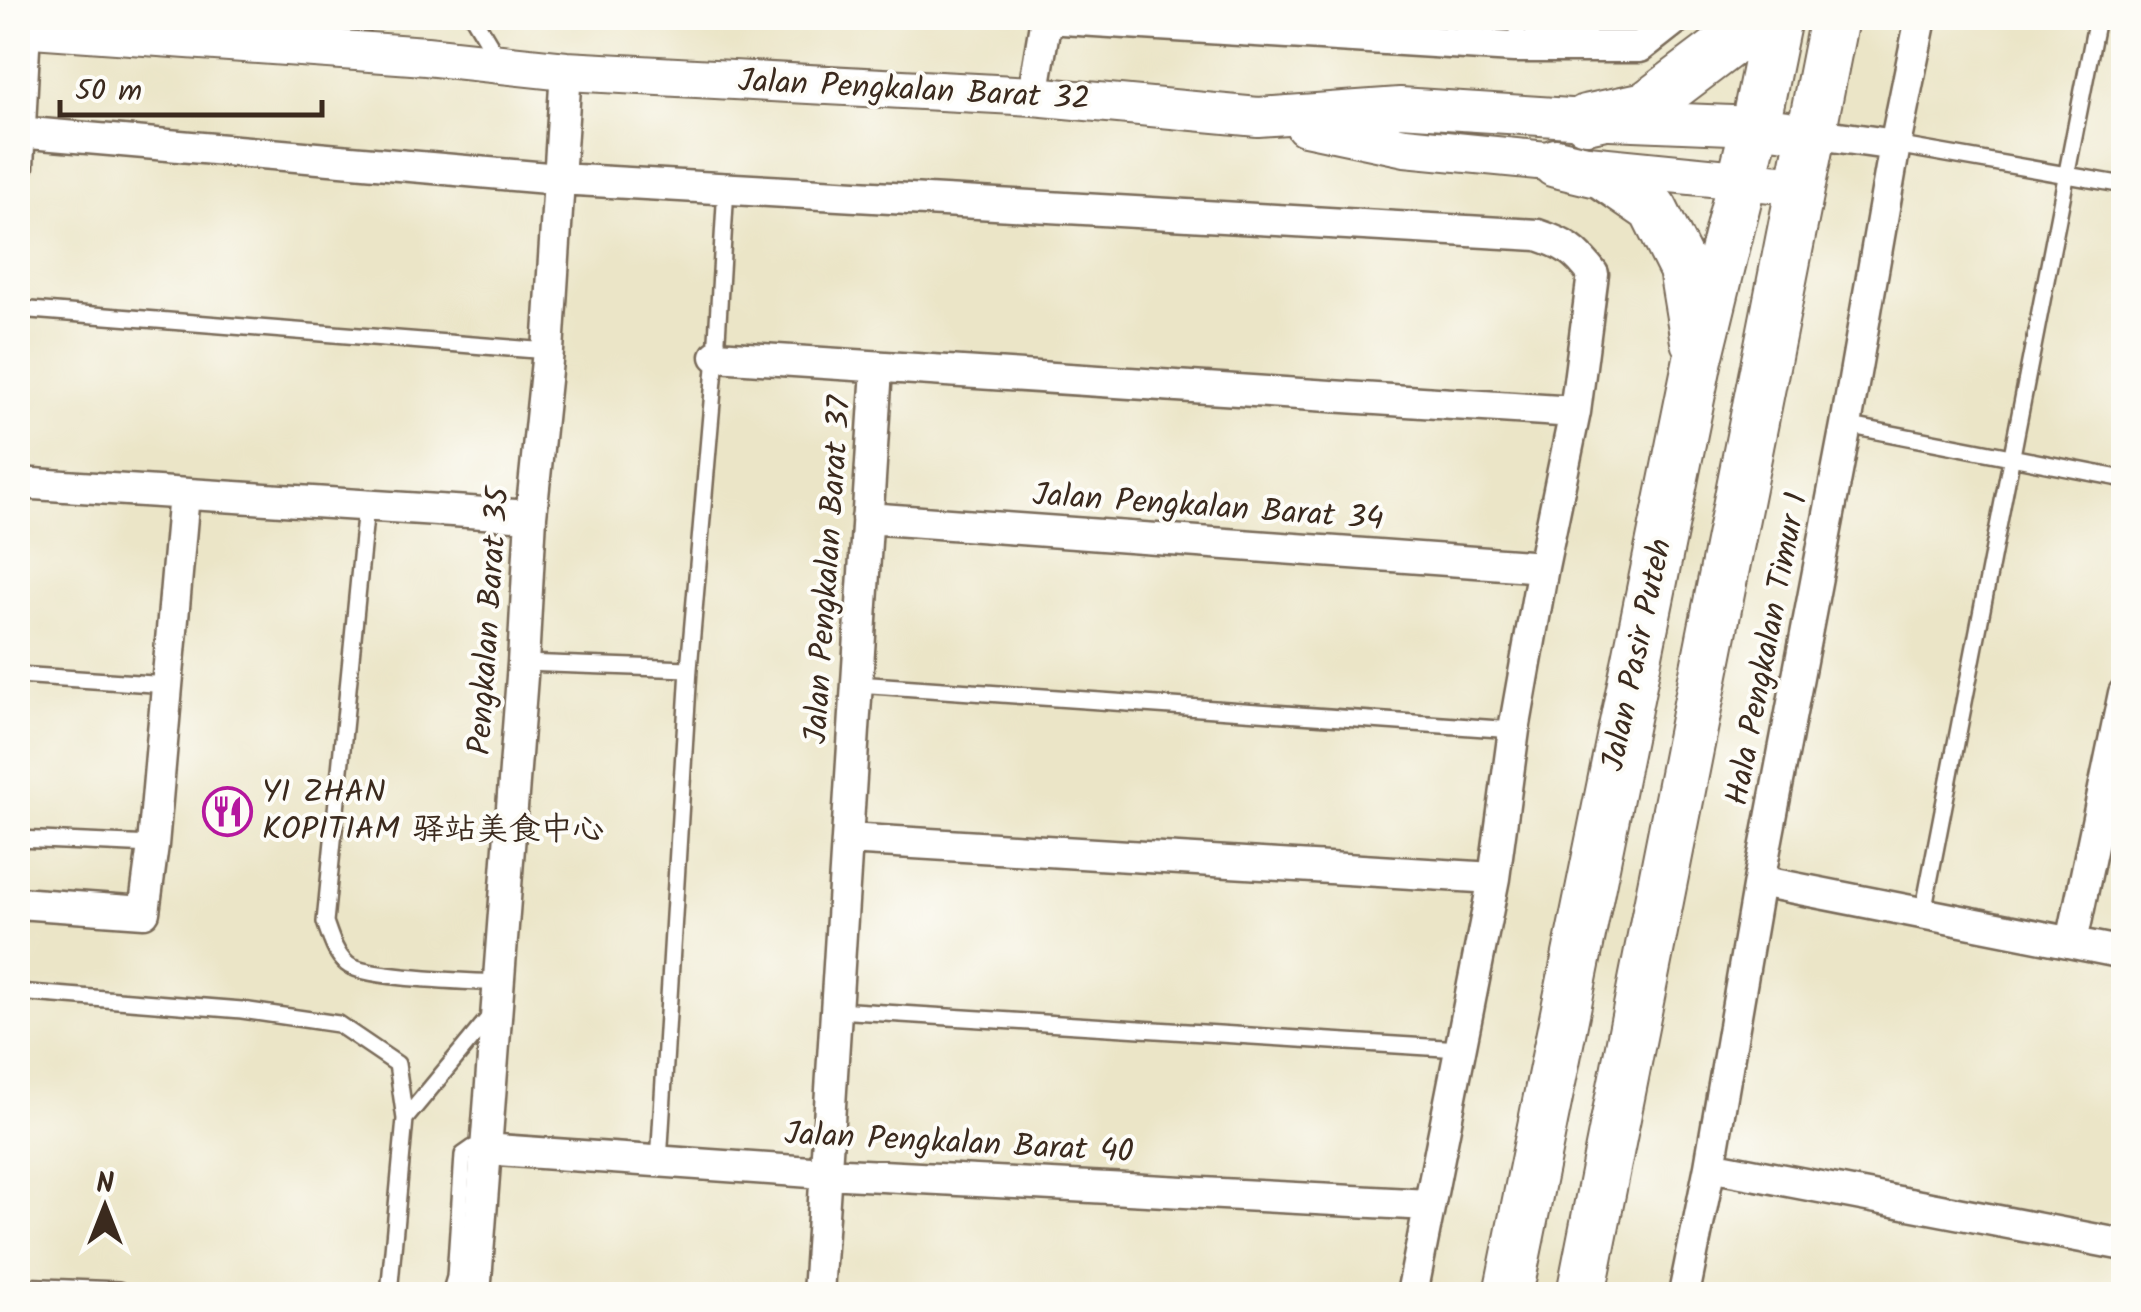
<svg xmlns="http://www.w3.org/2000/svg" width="2141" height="1312" viewBox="0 0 2141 1312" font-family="Kalam,'LXGW WenKai TC',sans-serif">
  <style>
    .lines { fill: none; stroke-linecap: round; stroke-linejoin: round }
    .service-casing { stroke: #796b59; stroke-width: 20 }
    .minor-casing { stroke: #796b59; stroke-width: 35 }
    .tertiary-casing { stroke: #796b59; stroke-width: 42 }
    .primary-casing { stroke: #796b59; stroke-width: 52 }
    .service { stroke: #fff; stroke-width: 15 }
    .minor { stroke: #fff; stroke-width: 30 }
    .tertiary { stroke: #fff; stroke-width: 38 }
    .primary { stroke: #fff; stroke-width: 48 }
    .labels { text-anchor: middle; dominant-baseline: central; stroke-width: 8; stroke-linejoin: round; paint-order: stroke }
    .street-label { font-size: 32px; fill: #3b2a1e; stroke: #fdfcf7 }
    .poi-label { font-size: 32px; fill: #3b2a1e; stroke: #fdfcf7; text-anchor: start }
  </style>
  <rect width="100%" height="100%" fill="#fdfcf7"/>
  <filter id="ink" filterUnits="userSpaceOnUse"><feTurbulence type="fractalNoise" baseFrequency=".01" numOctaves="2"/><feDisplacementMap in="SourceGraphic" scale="20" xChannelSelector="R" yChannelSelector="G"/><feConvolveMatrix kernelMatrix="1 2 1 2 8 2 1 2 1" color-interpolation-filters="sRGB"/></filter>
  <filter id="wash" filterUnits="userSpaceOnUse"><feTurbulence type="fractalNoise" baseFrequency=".0048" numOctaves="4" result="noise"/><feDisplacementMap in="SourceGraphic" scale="40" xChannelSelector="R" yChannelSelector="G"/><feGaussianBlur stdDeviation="2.25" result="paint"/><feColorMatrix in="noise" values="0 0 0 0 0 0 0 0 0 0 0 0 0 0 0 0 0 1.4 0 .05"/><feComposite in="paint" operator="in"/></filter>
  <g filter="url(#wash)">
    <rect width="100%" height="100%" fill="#ebe5c7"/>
  </g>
  <g filter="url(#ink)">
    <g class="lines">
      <defs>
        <path id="service" d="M474,18L499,60
          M1514,47L1520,18
          M1895,145L2124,185
          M18,309L548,351
          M1846,425L2124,479
          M366,506L325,922C330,936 335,954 347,964C364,979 469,981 497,983
          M523,663L689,669
          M18,675L168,685
          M857,684L1514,730
          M18,839L153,845
          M1923,913L2097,18
          M18,992L242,1010L338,1024L397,1064L405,1119L389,1294
          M836,1010L1460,1049
          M405,1119L492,1014
          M659,1162L689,669L716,356L726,187
          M18,1286L119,1290
          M450,1294L455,1277L463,1155L473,1148L484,1149"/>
        <path id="minor" d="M1046,18L1514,47H1640L1677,18
          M320,49L321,18
          M1033,96L1046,18
          M18,132L559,179L1538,235C1565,244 1575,250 1593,274L1575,412L1543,567L1514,730L1494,878L1412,1294
          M1811,133L1895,145
          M18,166L25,28
          M716,356L1575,412
          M18,483L531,516
          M867,518L1543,567
          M847,839L1494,878
          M1759,881L2124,953
          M18,903L144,912L153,845L184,494
          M2072,942L2124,693
          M484,1149L825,1173L1429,1205
          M1710,1166L2124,1245
          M475,1294L523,663L531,516L548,351L566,71
          M818,1294L877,369
          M1684,1294L1710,1166L1759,881L1846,425L1895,145L1921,18"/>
        <path id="tertiary" d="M18,27L426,56L566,71L1033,96L1258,117L1400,107L1586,119L1755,126L1811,133
          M1305,126L1405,147L1801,186"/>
        <path id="primary" d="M1586,119L1646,106L1736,38L1758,18
          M1556,163L1602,174L1653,209L1683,269L1695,341
          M1508,1294L1698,359L1755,126L1777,18
          M1581,1294L1834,18"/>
      </defs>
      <use href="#service" class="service-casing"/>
      <use href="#minor" class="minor-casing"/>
      <use href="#tertiary" class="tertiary-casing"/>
      <use href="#primary" class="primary-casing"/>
      <use href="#service" class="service"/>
      <use href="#minor" class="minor"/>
      <use href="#tertiary" class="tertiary"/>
      <use href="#primary" class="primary"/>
    </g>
  </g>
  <defs>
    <symbol id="restaurant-ring" viewBox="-11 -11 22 22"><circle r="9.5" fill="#fdfcf7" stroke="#b5179e" stroke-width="1.5"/><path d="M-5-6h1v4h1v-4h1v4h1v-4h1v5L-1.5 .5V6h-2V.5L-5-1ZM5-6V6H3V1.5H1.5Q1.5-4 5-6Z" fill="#b5179e"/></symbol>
  </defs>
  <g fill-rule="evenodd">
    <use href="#restaurant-ring" x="200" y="784" width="55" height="55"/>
  </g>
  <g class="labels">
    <g class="street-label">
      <text transform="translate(914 91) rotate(3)">Jalan Pengkalan Barat 32</text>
      <text transform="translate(1208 508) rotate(4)">Jalan Pengkalan Barat 34</text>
      <text transform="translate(829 570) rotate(-86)">Jalan Pengkalan Barat 37</text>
      <text transform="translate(490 621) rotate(-86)">Pengkalan Barat 35</text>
      <text transform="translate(1768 649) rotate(-79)">Hala Pengkalan Timur 1</text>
      <text transform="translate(1638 655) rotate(-78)">Jalan Pasir Puteh</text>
      <text transform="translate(959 1144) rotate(3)">Jalan Pengkalan Barat 40</text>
    </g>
    <g class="poi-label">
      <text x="262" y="793">YI ZHAN<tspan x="262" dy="37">KOPITIAM 驿站美食中心</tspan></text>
    </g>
  </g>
  <rect width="2141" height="1312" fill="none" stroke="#fdfcf7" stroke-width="60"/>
  <g transform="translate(105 1207)" stroke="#fdfcf7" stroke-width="8" paint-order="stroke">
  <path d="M0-8L18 38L0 25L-18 38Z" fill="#3b2a1e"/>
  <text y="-15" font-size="28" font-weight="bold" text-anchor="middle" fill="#3b2a1e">N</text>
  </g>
  <path d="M60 100v15h262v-15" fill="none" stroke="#3b2a1e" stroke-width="5"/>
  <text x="75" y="100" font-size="30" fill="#3b2a1e" stroke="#fdfcf7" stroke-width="8" paint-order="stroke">50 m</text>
</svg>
